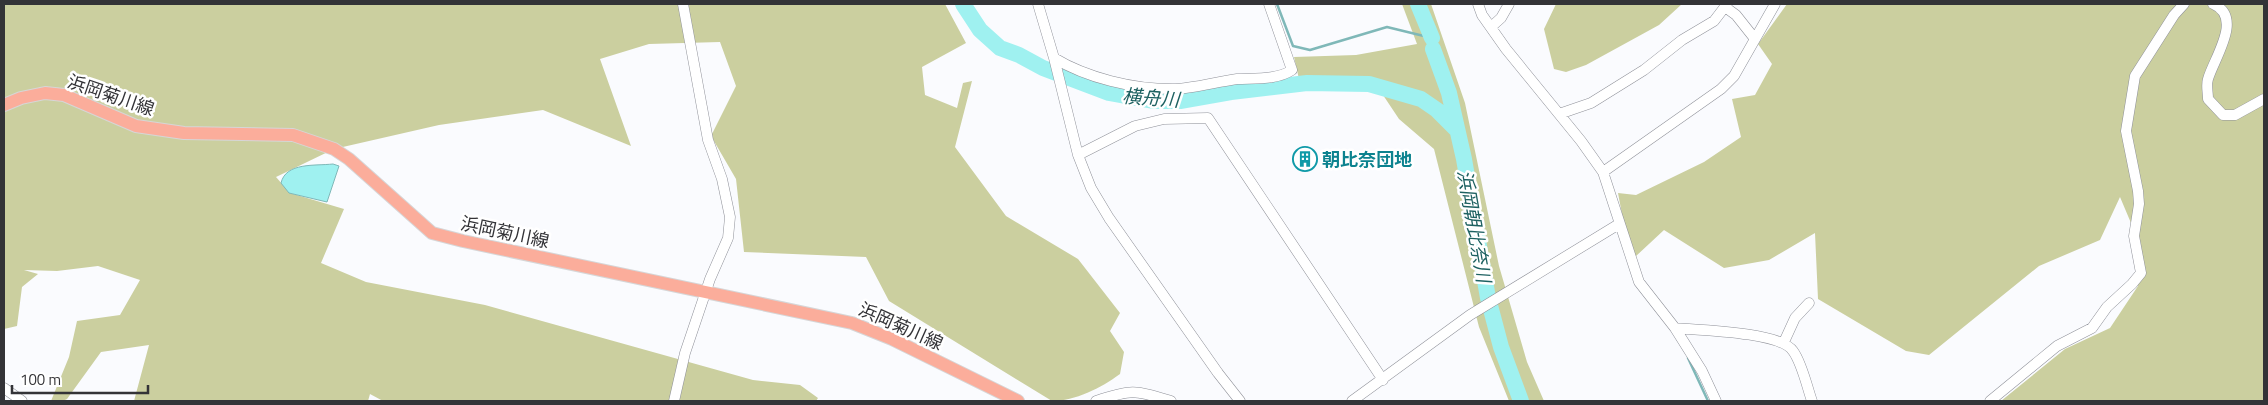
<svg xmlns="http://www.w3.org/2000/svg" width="2268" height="405" viewBox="0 0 2268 405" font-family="'Titillium Web','Noto Sans JP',sans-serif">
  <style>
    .green { fill: #cbcf9f }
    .water { fill: #9ff1f0; stroke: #7fb8b8 }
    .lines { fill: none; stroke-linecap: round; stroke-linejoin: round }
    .stream { stroke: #7fb8b8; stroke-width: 2.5 }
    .river { stroke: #9ff1f0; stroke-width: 16 }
    .minor-casing { stroke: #8f9199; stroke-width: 11 }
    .major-casing { stroke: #d6d6d7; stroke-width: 14 }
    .minor { stroke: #fff; stroke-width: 10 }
    .major { stroke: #fbad9b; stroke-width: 12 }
    .labels { text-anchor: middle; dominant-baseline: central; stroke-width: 5; stroke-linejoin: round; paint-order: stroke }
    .street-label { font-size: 18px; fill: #333337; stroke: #fff }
    .culture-label { font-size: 18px; font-weight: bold; fill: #0d838f; stroke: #fff; text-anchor: start }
    .water-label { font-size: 19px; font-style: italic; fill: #1d6161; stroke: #fff }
  </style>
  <rect width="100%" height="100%" fill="#fafbfe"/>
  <path class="green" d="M4,4H945L966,43L922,67L925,95L957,108L963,83L972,81L955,147L1006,216L1078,259L1120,313L1110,331L1124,352L1120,374C1101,388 1075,401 1052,401L889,301L866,257L744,252L736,179L711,136L736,86L720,42L649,44L600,59L631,146L543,110L439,125L334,149L276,177L290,193L344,209L321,263L366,282L485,305L753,380L800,385L818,398L816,401H383L370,394L368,401H134L149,345L101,352L67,399L63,401H51L69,357L77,321L120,315L140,280L98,266L57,271L24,270L38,274L22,287L17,326L4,329Z
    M1402,4H1431L1465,103L1499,266L1527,362L1544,401H1509L1479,327L1434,149L1399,119L1379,89L1299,79L1294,57L1356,55L1417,44Z
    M1556,4H1682L1659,25L1586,65L1566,72L1554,69L1544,29Z
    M1787,4H2264V401H2001L2065,349L2110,328L2138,286L2139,242L2120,197L2100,240L2039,266L1929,355L1906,351L1818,299L1815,233L1769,260L1724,268L1664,230L1635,257L1624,225L1618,193L1636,195L1704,162L1741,137L1732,99L1755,95L1772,64L1758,44Z"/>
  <path class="water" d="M333,164L339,166L327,202L289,193L281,183C286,162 315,166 333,164Z"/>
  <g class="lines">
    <path class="stream" d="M1277,4L1293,46L1310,50L1387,27L1432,38L1433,49
      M1688,358L1708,401"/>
    <path class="river" d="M963,4L980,30L1000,48L1019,55L1043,68L1109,93L1153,101H1180L1231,92L1307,83L1369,84L1421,99L1437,110L1456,129
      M1418,4L1432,38
      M1433,49L1449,93L1464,159L1488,298L1501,347L1521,401"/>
    <defs>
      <path id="minor" d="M1038,4L1054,58L1078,155L1091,188L1109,218L1218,373L1240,401
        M1478,4L1482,15L1506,49L1581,141L1603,172L1639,282L1675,328L1702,371L1716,401
        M2213,4C2244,17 2214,58 2208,79C2206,85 2208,92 2208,99L2223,115H2235L2264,99
        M1725,7L1736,15L1755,39
        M1491,27L1501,18L1509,4
        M1054,58C1087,78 1133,89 1172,89C1193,89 1215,82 1237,79C1255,78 1277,80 1292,70L1269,4
        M1559,114L1591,103L1644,70L1682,40L1714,21L1727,4
        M1078,155L1135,126L1164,119L1208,118L1383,380
        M1603,172L1721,89L1734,76L1775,4
        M1675,328C1698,330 1781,332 1793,351C1802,363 1807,387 1812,401
        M1784,342L1795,318L1809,303
        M4,388L22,401
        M674,401L685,353L710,279L728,238L730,217L722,179L708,140L683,4
        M1096,401C1133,389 1134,390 1171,401
        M1352,401L1470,315L1619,224
        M1990,401L2057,346L2092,328L2107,307L2132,284L2141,273L2134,236L2139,204L2138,191L2126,131L2135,76L2174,15L2184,4"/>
      <path id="major" d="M4,105L21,98L45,93L64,95L136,126L184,133L293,135L334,149L349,159L432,233L463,241L852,323L892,339L1018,401"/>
    </defs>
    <use href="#minor" class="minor-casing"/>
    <use href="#major" class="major-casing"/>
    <use href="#minor" class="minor"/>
    <use href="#major" class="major"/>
  </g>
  <defs>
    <symbol id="building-ring" viewBox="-11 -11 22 22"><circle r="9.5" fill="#fff" stroke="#0f9aa8" stroke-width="1.5"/><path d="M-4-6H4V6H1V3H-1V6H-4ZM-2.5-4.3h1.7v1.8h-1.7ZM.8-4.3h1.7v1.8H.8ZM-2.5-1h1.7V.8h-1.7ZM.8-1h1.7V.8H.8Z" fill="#0f9aa8"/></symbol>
  </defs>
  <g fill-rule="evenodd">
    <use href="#building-ring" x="1291" y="145" width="28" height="28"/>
  </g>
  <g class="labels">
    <g class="street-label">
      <text transform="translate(111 95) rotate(19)">浜岡菊川線</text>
      <text transform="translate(505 232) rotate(12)">浜岡菊川線</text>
      <text transform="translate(901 326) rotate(24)">浜岡菊川線</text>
    </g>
    <g class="culture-label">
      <text x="1322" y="159">朝比奈団地</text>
    </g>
    <g class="water-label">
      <text transform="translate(1151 97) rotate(4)">横舟川</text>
      <text transform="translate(1475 226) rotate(80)">浜岡朝比奈川</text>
    </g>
  </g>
  <rect width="2268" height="405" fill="none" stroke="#333337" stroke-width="10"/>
  <path d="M12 385v8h136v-8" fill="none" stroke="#333337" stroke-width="2.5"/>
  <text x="20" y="385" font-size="15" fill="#333337" stroke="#ffffff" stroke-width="4" paint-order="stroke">100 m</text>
</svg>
